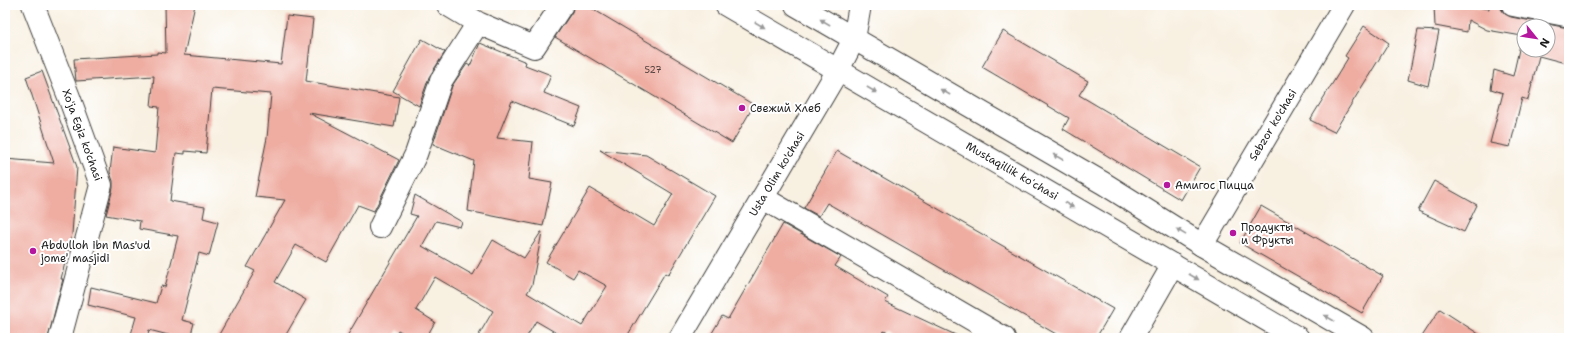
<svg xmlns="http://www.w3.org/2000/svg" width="1574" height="343" viewBox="0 0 1574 343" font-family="'Shantell Sans',sans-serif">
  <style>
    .building { fill: #efada2; fill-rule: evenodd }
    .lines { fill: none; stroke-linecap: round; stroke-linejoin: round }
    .street-casing { stroke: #3d3c3a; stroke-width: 24 }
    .secondary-casing { stroke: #3d3c3a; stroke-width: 24 }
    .primary-casing { stroke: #3d3c3a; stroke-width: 24 }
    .street { stroke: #fff; stroke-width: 22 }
    .secondary { stroke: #fff; stroke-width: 22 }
    .primary { stroke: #fff; stroke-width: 22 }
    .oneway { fill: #999 }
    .poi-dot { fill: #b5179e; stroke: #fff; stroke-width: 1.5 }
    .labels { text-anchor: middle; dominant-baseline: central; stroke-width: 4; stroke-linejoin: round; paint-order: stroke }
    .number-label { font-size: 9px; fill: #51403e }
    .poi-label { font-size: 11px; fill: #1c1c1c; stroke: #fff; text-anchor: start }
    .street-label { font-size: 11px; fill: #1c1c1c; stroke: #fff }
  </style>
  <rect width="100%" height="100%" fill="#fff"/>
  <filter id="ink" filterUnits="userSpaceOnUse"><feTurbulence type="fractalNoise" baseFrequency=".025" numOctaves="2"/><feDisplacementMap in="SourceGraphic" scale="8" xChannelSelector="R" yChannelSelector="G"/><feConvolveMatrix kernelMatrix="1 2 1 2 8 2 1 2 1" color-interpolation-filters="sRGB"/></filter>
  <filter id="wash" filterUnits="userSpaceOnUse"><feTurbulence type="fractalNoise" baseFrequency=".012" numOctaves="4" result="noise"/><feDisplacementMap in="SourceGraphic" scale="16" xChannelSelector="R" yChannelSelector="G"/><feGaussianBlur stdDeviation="0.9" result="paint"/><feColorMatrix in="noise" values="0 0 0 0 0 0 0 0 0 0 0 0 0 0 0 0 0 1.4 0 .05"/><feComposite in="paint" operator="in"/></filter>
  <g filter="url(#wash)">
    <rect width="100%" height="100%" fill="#f8f0e1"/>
    <g id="blocks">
      <path class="building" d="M165,5H195L184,55L281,64L287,16L313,19L306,81L399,97L394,127L309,113L399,160L374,211L358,205L326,262L296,245L275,282L306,300L284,338H217L255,271L247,267L285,200L255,197L267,138L271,94L212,89L206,153L185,151V154L176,153L170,201L205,207L203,218L218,222L209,256L199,253L182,320L194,323L190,338H180L149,330L147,338H130L136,317L88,305L91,287L156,303L161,286L165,287L178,236L139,229L140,221L106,215L113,188V181L110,172L113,147L155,153L159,107L151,106L154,76L76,81L74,59L157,54V52L166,53Z
        M574,5H586L754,105L732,143L555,37L572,12Z
        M1434,5H1470V6L1489,9V5H1501V9L1505,14L1511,17L1563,27H1569V64L1539,56L1528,100L1522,98L1510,147L1490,143L1503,93L1491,89L1494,70L1513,76L1522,36L1487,30L1468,20L1467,32L1435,26ZM1524,26H1548V50H1524Z
        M1364,26L1389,43L1334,132L1310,120L1348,58L1345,56Z
        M1418,30L1439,31L1428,86L1408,80Z
        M1003,31L1088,81L1079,95L1200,167L1181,200L1063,129L1069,118L982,67Z
        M422,39L445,52L429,77L419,106L393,91Z
        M480,43L526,62L525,65L551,75L544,93L581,108L574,126L512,101L497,138L533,142L529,179L552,183L543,226L468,211L474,161L433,144L452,86L467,64L470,66Z
        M42,71L77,167L72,234L61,279H63L48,338H5V159L54,163L26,77Z
        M600,150L646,155L715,196L668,275L665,273L626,338H565L536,321L526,338H477L493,311L435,277L416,310L435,322L426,338H412L398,330L393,338H346L417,216L410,214L415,195L462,222L460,227L436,221L422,246L473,275L493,240L524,258L541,232H542L532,285L527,293L582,326L607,286L578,270L573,278L546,262L590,188L654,226L673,194Z
        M837,151L1113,309L1096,338H1063L827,203L819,216L804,208Z
        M1434,181L1477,205L1464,232L1418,211Z
        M1261,206L1383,276L1362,313L1240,243Z
        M783,224L841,257L835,266L888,297L885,302L962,338H898L884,331L880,338H709L722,316L728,319Z
        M1440,309L1485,338H1421Z"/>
    </g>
  </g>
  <g filter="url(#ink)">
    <use href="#blocks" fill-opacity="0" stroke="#3d3c3a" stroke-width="1"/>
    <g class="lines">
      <defs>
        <path id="street" d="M33,5L69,97L101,185L60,338
          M448,5L478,23
          M1513,5L1565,15
          M763,198L1004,338
          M380,227L416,154L441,81L478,23L534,47L562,5
          M1202,245L1344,5
          M1131,338L1173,265"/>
        <path id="secondary" d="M680,338L838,70L854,39L860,5"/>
        <path id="primary" d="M726,5L1298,338
          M796,5L1103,183L1202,245L1363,338"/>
      </defs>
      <use href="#street" class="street-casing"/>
      <use href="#secondary" class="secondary-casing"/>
      <use href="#primary" class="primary-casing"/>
      <use href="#street" class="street"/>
      <use href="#secondary" class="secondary"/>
      <use href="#primary" class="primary"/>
    </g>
    <defs><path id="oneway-solid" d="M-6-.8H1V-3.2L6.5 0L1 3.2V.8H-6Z"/></defs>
    <g class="oneway">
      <use href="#oneway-solid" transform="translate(825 22) rotate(-150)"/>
      <use href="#oneway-solid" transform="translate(760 25) rotate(30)"/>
      <use href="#oneway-solid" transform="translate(872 90) rotate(30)"/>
      <use href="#oneway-solid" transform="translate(945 92) rotate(-150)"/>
      <use href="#oneway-solid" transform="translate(1058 157) rotate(-150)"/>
      <use href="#oneway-solid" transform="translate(1069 205) rotate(30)"/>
      <use href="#oneway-solid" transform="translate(1181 232) rotate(-148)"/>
      <use href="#oneway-solid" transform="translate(1194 277) rotate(30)"/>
      <use href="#oneway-solid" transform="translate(1329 318) rotate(-150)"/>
    </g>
  </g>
  <g class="poi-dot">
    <circle cx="742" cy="108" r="4"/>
    <circle cx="1167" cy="185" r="4"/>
    <circle cx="1233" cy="233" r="4"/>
    <circle cx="33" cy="251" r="4"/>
  </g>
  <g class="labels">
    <g class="number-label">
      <text x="653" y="70">527</text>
    </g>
    <g class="poi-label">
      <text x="750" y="108">Свежий Хлеб</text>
      <text x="1175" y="185">Амигос Пицца</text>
      <text x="1241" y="227">Продукты<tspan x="1241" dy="13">и Фрукты</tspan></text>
      <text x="41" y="245">Abdulloh ibn Mas'ud<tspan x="41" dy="13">jome' masjidi</tspan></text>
    </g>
    <g class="street-label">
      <text transform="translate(1273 125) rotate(-59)">Sebzor ko'chasi</text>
      <text transform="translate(82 135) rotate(70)">Xoʻja Egiz ko'chasi</text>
      <text transform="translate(1012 171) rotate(30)">Mustaqillik koʻchasi</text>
      <text transform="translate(777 174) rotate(-59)">Usta Olim ko'chasi</text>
    </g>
  </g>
  <rect width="1574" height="343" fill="none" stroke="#fff" stroke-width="20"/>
  <g transform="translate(1536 38) rotate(120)"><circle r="19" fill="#ffffff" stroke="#a4a4a4"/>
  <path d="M0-3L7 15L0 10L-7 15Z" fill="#b5179e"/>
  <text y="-6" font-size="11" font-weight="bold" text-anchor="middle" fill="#1c1c1c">N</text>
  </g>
</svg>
